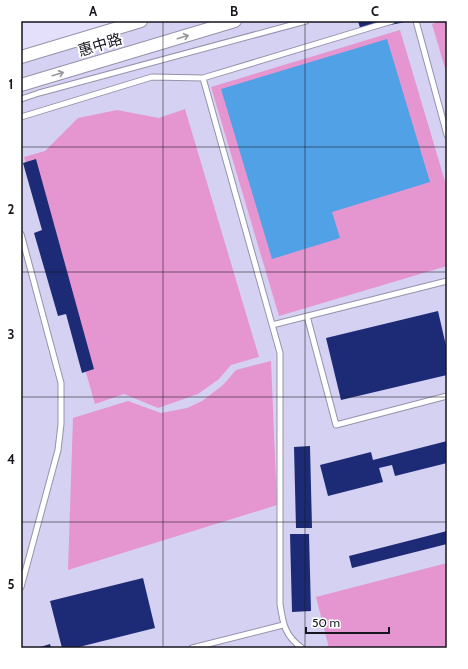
<svg xmlns="http://www.w3.org/2000/svg" width="468" height="669" viewBox="0 0 468 669" font-family="Cabin,'Noto Sans SC',sans-serif">
  <style>
    .built { fill: #d5d1f2 }
    .green { fill: #e596d0 }
    .water { fill: #50a1e6 }
    .building { fill: #1d2b76 }
    .lines { fill: none; stroke-linecap: round; stroke-linejoin: round }
    .service-casing { stroke: #9692ab; stroke-width: 7 }
    .tertiary-casing { stroke: #9692ab; stroke-width: 14 }
    .service { stroke: #fff; stroke-width: 5 }
    .tertiary { stroke: #fff; stroke-width: 12 }
    .oneway { stroke: #97969a }
    .grid { fill: none; stroke: #17151e; stroke-width: 1; stroke-opacity: 0.55 }
    .labels { text-anchor: middle; dominant-baseline: central; stroke-width: 4; stroke-linejoin: round; paint-order: stroke }
    .street-label { font-size: 15px; fill: #17151e; stroke: #fff }
    .neatline { fill: none; stroke: #17151e; stroke-width: 1.5 }
    .grid-label { font-size: 13px; text-anchor: middle; font-weight: bold; fill: #17151e }
  </style>
  <rect width="100%" height="100%" fill="#e4e0fc"/>
  <path class="built" d="M141,21H447V648H21V57Z"/>
  <path class="green" d="M441,21H447V75L432,24Z
    M400,30L447,188V266L279,316L211,87Z
    M185,109L259,357L231,365L219,379L198,394L158,408L124,394L95,404L24,157L45,151L78,118L117,110L159,118Z
    M271,361L277,505L68,570L73,418L128,401L161,413L187,408L202,401L223,385L236,370Z
    M447,563V648H329L316,597Z"/>
  <path class="water" d="M387,39L430,182L332,212L340,238L272,259L221,89Z"/>
  <path class="building" d="M358,21H405V22L361,31Z
    M36,159L94,369L82,373L66,314L58,316L34,233L42,230L23,163Z
    M438,311L447,350V375L341,400L326,338Z
    M447,441V463L395,476L392,465L379,468L383,482L328,496L320,465L371,452L373,460Z
    M310,446L312,528H296L294,447Z
    M447,531V544L352,568L349,556Z
    M290,534H309L311,611L292,612Z
    M143,578L155,628L75,648H62L50,601Z
    M50,644L51,648H37Z"/>
  <g class="lines">
    <defs>
      <path id="service" d="M416,21L447,135
        M203,78L280,353V604C283,624 285,636 302,648
        M21,99L39,93L306,21
        M21,117L152,77L203,78L392,21
        M21,234L61,383V424L58,450L21,587
        M307,316L336,425L447,396
        M272,325L447,281
        M192,648L283,625"/>
      <path id="tertiary" d="M21,57L141,21
        M21,85L235,21"/>
    </defs>
    <use href="#service" class="service-casing"/>
    <use href="#tertiary" class="tertiary-casing"/>
    <use href="#service" class="service"/>
    <use href="#tertiary" class="tertiary"/>
  </g>
  <defs><path id="oneway-shaft" d="M-6 0H5M1.5-3L5.5 0L1.5 3" fill="none" stroke-width="1.6" stroke-linecap="round" stroke-linejoin="round"/></defs>
  <g class="oneway">
    <use href="#oneway-shaft" transform="translate(183 37) rotate(-17)"/>
    <use href="#oneway-shaft" transform="translate(58 74) rotate(-17)"/>
  </g>
  <path class="grid" d="M163,21V648M305,21V648M21,147H447M21,272H447M21,397H447M21,522H447"/>
  <g class="labels">
    <g class="street-label">
      <text transform="translate(100 45) rotate(-17)">惠中路</text>
    </g>
  </g>
  <rect width="468" height="669" fill="none" stroke="#ffffff" stroke-width="44"/>
  <path d="M306 627v6h83v-6" fill="none" stroke="#17151e" stroke-width="2"/>
  <text x="312" y="627" font-size="12" fill="#17151e" stroke="#ffffff" stroke-width="3" paint-order="stroke">50 m</text>
  <rect x="22" y="22" width="424" height="625" class="neatline"/>
  <g class="grid-label">
    <text x="93" y="16">A</text>
    <text x="234" y="16">B</text>
    <text x="375" y="16">C</text>
    <text x="11" y="89">1</text>
    <text x="11" y="214">2</text>
    <text x="11" y="339">3</text>
    <text x="11" y="464">4</text>
    <text x="11" y="589">5</text>
  </g>
</svg>
